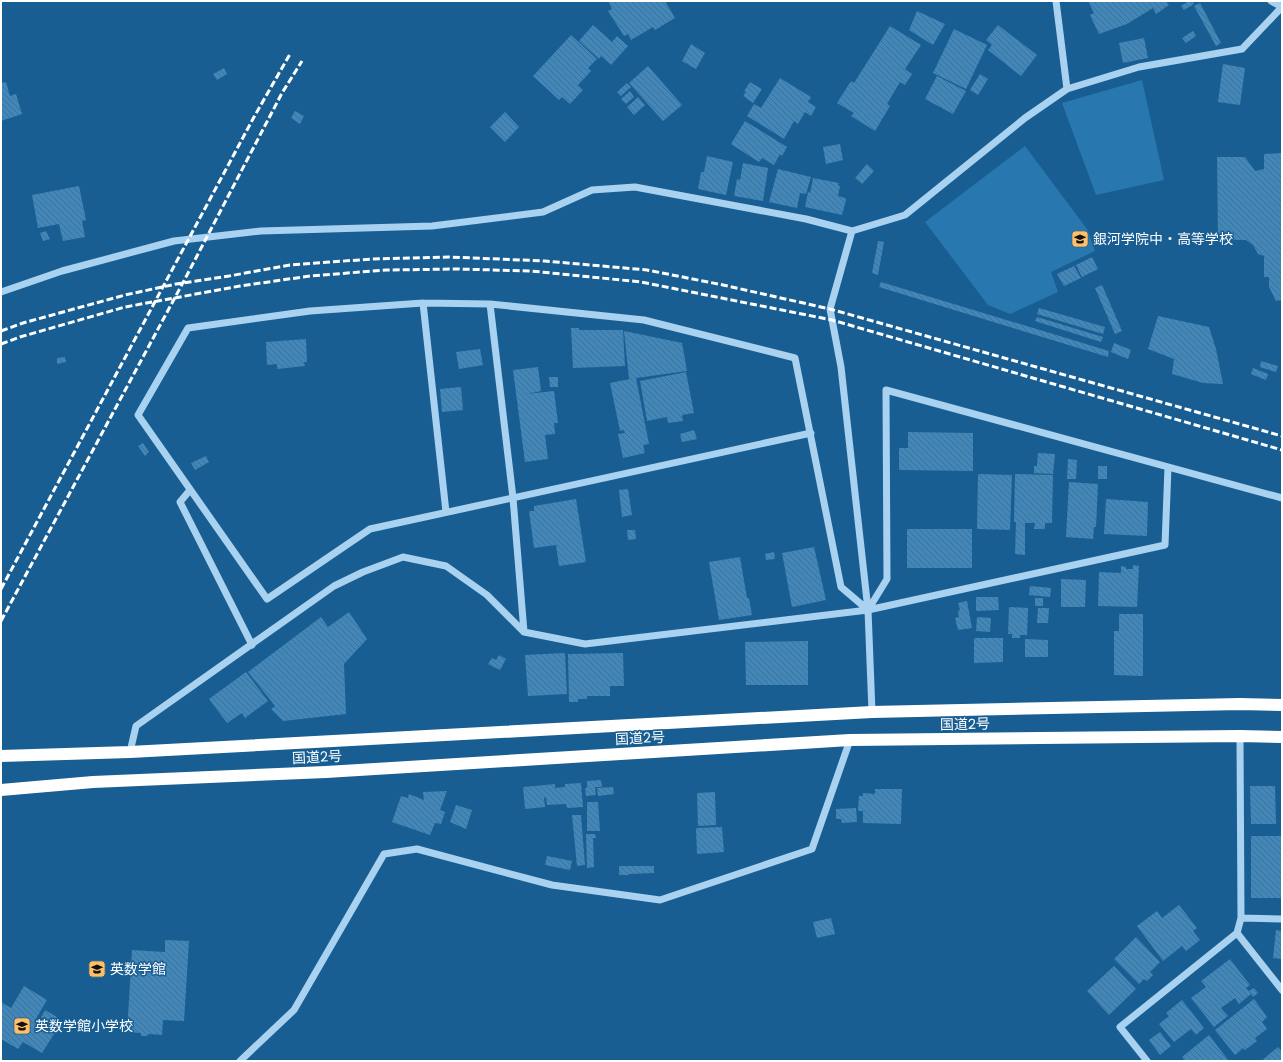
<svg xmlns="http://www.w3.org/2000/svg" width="1283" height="1062" viewBox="0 0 1283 1062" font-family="Poppins,'Noto Sans JP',sans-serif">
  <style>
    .pitch { fill: #2877af }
    .building { fill: url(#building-back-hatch) }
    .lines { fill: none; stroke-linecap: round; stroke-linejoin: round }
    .minor { stroke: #a8d2f0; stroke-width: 7 }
    .highway { stroke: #fff; stroke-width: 12 }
    .rail { stroke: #fff; stroke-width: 3; stroke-dasharray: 7 3; stroke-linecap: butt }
    .labels { text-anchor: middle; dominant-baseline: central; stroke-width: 3; stroke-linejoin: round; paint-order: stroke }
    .poi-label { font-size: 14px; fill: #fff; stroke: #185e92; text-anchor: start }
    .street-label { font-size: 14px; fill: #fff; stroke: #185e92 }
  </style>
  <defs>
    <pattern id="building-back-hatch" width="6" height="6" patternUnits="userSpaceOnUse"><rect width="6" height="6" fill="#4187ba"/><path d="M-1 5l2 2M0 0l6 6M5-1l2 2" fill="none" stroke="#456f8e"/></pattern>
  </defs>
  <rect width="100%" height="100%" fill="#185e92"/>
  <path class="pitch" d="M1142,80L1164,180L1096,195L1062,103Z
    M1025,146L1087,229L1095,251L1051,272L1058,292L1010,314L988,305L925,222Z"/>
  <path class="building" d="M608,1H665L675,18L655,30L653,27L631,40L628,34L624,36L608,11L612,9Z
    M1088,1H1166L1169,5L1156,14L1153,8L1127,24L1099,34L1090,15L1094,13Z
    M1189,1H1192L1194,4L1184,10L1181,6Z
    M1200,3L1221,43L1216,46L1194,6Z
    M917,11L945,24L933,45L909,30Z
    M593,25L612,42L617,36L628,46L611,65L601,56L599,59L579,41Z
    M998,25L1037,55L1021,76L988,50L992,45L986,40Z
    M890,26L921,45L905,69L912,74L905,85L900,82L887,104L890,106L875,131L851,116L854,113L837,103L851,81L854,83Z
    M954,29L987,45L966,89L933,73Z
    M1193,31L1196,36L1186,43L1182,38Z
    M571,35L597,59L588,68L591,71L578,85L583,90L570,104L562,97L559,100L533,76Z
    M1144,38L1148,58L1123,63L1119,43Z
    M691,44L705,53L696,69L682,61Z
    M1223,64L1245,68L1240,105L1218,102Z
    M648,66L682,105L663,121L629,83Z
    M224,68L227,74L217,80L213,74Z
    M980,74L988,79L978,95L970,90Z
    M937,76L966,91L953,114L925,99Z
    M780,78L811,97L808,102L816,107L811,116L805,112L798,124L794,121L784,139L747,116L754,104L761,108Z
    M6,82L10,96L16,94L22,114L1,121V83Z
    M750,82L762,89L753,103L743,96L746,92L744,91Z
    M627,83L631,87L621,96L617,92Z
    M630,91L634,97L626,104L621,99Z
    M638,97L645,105L634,115L627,107Z
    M295,111L304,116L300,124L291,118Z
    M505,112L519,127L505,142L490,127Z
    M745,121L787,147L782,156L780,154L774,165L762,158L759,162L731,144Z
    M840,144L843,160L826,164L823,147Z
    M1282,153V300L1276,301L1269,287V277H1264V256L1258,254L1253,245L1246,240H1218L1217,157H1245L1255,171L1264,169V154Z
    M707,156L733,162L726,195L698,189L701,172H704Z
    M743,163L768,168L763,201L734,196L737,179L740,180Z
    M867,164L874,171L862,184L855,178Z
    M778,169L811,177L806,194L800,193L797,208L769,202Z
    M813,178L839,183L838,186H840L838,196L845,198L846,200L842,215L805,207L808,192L810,193Z
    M79,186L86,220L82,221L85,237L63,241L59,224L38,228L32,195Z
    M46,231L50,239L43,241L40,233Z
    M878,241L884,242L878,275L872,273Z
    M1092,257L1098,269L1082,277L1076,265Z
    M1074,266L1081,278L1064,286L1057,274Z
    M881,282L1109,351L1108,357L879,287Z
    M1102,285L1122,331L1115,334L1095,288Z
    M1039,308L1105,327L1103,334L1037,314Z
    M1158,316L1209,327L1216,349L1223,384L1203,383L1172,374L1174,359L1148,349Z
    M1037,317L1103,337L1101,342L1035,321Z
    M571,328H579V330H623L625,366L573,368Z
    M624,331L682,343L687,371L629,379Z
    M306,339L307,362H304L305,366L277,369V364L267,365L266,342Z
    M1114,343L1131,350L1128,359L1111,352Z
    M480,349L483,365L459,369L456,352Z
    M65,357L66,362L57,364V358Z
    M1261,361L1278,366L1276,372L1260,367Z
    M538,367L541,391L526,394L554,391L558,423H554L555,434L545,435L548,459L525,462L513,370Z
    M1253,368L1268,374L1266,380L1251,374Z
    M686,372L694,413L682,415L683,421L668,423L667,417L647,421L640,381Z
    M549,377H558V387H550Z
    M636,378L649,444L643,445L645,453L623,458L618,434L625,433L624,430L620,431L610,383Z
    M461,387L463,410L442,412L440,389Z
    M694,430L697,439L682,442L680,434Z
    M908,432L973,433V471L899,470V448H908Z
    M143,443L149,452L145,456L138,446Z
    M1038,453L1055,454L1053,474L1034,473V466H1037Z
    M206,456L209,462L195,470L191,463Z
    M1068,459L1077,460L1076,479H1067Z
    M1098,466H1107V479H1098Z
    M978,474L1012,475L1010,530L977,529Z
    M1015,474L1053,475L1052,523H1045V529H1034L1035,523H1025V555L1015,554L1016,522H1014Z
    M1069,482L1098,484L1096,527H1094L1093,539L1066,537Z
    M628,489L632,515L622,517L619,490Z
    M576,499L586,562L559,566L556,545L534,548L529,511H534V506Z
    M1106,499L1148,502L1147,536L1104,534Z
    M907,529H972V568H907Z
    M627,530H635L636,539L628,540Z
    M814,547L826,600L792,607L782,553Z
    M774,552L775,559L766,560L765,554Z
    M740,557L747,598H749L752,615L719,620L709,562Z
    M1133,565L1139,566L1137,607L1098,606L1099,572L1121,573V566L1126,567V569H1133Z
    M1061,579L1086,580L1085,607H1061Z
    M1030,586L1051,588L1050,597L1029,595Z
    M976,597H998L999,610L976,611Z
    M1035,598H1043V606H1035Z
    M967,601L972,628L958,630L955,618L959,617L958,611L960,610L958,603Z
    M1009,607L1028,608L1027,635H1020V638H1012V634H1008Z
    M1038,608H1049L1048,623H1037Z
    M349,612L367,639L344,664L346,714L283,721L271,709L275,706L248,672L321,617L328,627Z
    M1119,614H1143V676L1114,675V631H1119Z
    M977,617L991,618L990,632L976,631Z
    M974,638H1003V662L974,663Z
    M1025,639L1048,640V657H1025Z
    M808,641V685H746L745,642Z
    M565,653L567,694L528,696L525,655Z
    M623,653L624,686H610V696H587V699H578V702H569L568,654Z
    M499,655L506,659L500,670L488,664L492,658L496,660Z
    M246,672L268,701L245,718L242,713L227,723L209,699Z
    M601,780L602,787H595L596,795L586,796L585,788H587V781Z
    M581,783L583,807L567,808L566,804L547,805L546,797L544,798L545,807L525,809L523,787L555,784V788L565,787V784Z
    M1250,786H1275L1276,824H1251Z
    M613,787L614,794L598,796L597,788Z
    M875,789H902L901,824L863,823V811H858L859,796H863V793L875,794Z
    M447,791L440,810L445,812L441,824L435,823L430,835L392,822L401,796L408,798L409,794L424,800L423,792Z
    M715,792L716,825L698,826L697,793Z
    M587,802H598L600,831H587Z
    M456,805L472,810L466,829L450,822Z
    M856,808L857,822L842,823L841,819H836V809Z
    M572,815H581L585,865L577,866Z
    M722,827L724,852L697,854L696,828Z
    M586,834H595L596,838H593L594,867L587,868Z
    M1251,836H1282V898H1251Z
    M547,856L572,861L570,870L545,865Z
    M619,866H654V873L629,874V875H619Z
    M1179,905L1197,928L1193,931L1200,940L1186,951L1182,946L1163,961L1137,926L1157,911L1162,918Z
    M831,918L835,934L817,938L813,922Z
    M1276,930L1282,931V959L1273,958Z
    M1136,937L1160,962L1150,972L1153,975L1147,981L1144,979L1139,984L1114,959Z
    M165,940L189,941L184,1021L163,1020L162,1035L148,1034L147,1036H141V1033L127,1032L132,950L165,952Z
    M1230,959L1250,985L1246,988L1249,991L1254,988L1258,993L1253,997L1251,994L1239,1004L1235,998L1221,1008L1228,1016L1214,1027L1191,998L1206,987L1201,981Z
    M1114,966L1136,989L1109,1015L1087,991Z
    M24,986L47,1000L34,1022L54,1034L42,1053L23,1042L18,1049L1,1039V1002L11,1008Z
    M1254,999L1267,1017L1262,1022L1267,1029L1255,1038L1257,1041L1245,1050L1243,1048L1235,1055L1215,1030Z
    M1182,1000L1204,1028L1196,1035L1191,1029L1174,1042L1159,1024L1169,1016L1166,1013Z
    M45,1010L57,1017L53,1024L41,1017Z
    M1160,1032L1171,1046L1160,1055L1149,1040Z
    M1209,1035L1229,1061H1185L1182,1057Z
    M1278,1047L1282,1052V1061H1261Z"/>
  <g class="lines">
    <path class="minor" d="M1056,1L1067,89
      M1271,1L1282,7
      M852,231L830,309L841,367L868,610L872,712
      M1,292L62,271L174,241L261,231L432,226L543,212L592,190L635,187L806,219L852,231L905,215L1025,118L1067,89L1139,67L1242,49L1282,7
      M423,303L446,512
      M490,304L513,498L524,632
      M811,433L370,529L267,599L138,415L188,328L310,311L423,303L490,304L644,320L795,358L841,587L868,610L887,579L886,390L1282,498
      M190,490L180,502L252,645
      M130,752L136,726L334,586L363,572L403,557L446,566L487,595L524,632L585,644L868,610L1165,545L1168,467
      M1241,918L1282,919
      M1237,933L1282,990
      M240,1061L294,1010L384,854L417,849L552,885L660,900L812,849L850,740
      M1147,1061L1120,1027L1237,933L1241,918L1240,736"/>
    <path class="highway" d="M1,756L130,752L872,712L1240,704L1282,705
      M1,790L93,782L326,772L850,740L1240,736L1282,737"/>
    <path class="rail" d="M1,331L23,323L125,295L176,284L229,276L290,265L372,259L449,257L545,261L647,270L723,285L830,309L1282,436
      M1,344L20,337L125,307L240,286L310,276L386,270L458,269L531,271L641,282L832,320L1282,450
      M1,589L254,117L290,54
      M1,621L186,277L282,93L302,61"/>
  </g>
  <defs>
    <symbol id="school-square" viewBox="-11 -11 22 22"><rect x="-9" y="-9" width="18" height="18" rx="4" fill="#ffbf67" stroke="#185e92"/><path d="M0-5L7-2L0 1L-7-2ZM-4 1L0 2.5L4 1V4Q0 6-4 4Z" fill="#111"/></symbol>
  </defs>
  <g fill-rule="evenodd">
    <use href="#school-square" x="1070" y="229" width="20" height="20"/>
    <use href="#school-square" x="87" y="959" width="20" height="20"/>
    <use href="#school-square" x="12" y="1016" width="20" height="20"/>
  </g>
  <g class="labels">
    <g class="poi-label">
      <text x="1093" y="239">銀河学院中・高等学校</text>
      <text x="110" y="969">英数学館</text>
      <text x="35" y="1026">英数学館小学校</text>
    </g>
    <g class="street-label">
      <text transform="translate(965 724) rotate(-1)">国道2号</text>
      <text transform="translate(640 738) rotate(-3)">国道2号</text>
      <text transform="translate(317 757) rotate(-3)">国道2号</text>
    </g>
  </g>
  <rect width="1283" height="1062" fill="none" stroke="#ffffff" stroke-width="4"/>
</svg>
